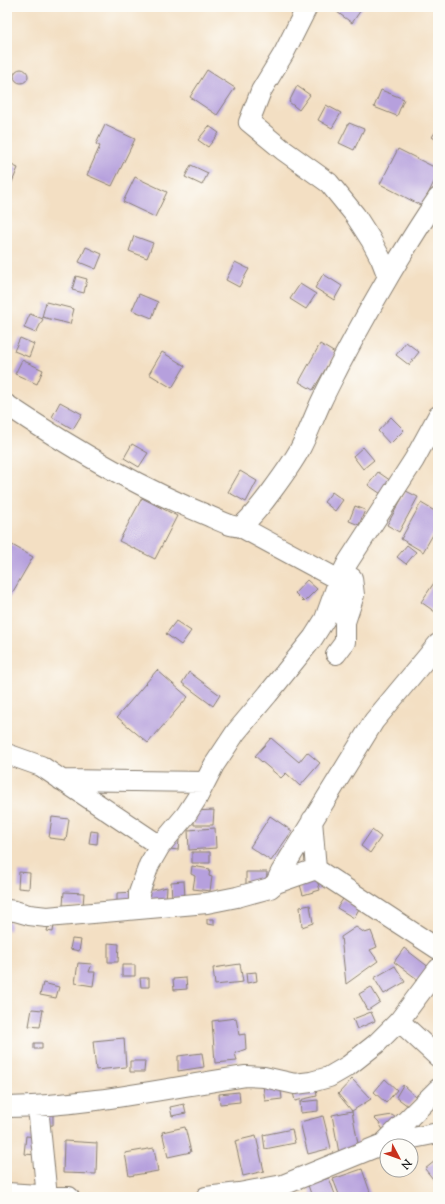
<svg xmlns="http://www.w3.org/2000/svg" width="445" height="1204" viewBox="0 0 445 1204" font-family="'Sorts Mill Goudy',serif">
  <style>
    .building { fill: #b6a0dd }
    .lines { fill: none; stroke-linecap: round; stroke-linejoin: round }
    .street-casing { stroke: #887e70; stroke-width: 22 }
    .street { stroke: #fff; stroke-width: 20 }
  </style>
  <rect width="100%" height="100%" fill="#fdfcf7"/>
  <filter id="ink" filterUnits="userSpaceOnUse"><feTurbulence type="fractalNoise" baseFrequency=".025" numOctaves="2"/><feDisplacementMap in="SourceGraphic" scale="8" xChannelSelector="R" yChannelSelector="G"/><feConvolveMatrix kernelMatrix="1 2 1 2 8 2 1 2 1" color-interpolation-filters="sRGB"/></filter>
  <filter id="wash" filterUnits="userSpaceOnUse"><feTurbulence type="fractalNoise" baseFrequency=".012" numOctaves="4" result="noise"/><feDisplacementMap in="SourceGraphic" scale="16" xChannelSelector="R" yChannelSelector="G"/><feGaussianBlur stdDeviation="0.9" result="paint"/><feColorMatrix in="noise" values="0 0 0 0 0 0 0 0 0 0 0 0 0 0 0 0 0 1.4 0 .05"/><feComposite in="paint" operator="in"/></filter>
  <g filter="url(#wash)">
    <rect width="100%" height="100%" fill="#f3dfc3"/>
    <g id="blocks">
      <path class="building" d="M341,7H363L352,23L337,12Z
        M14 76a7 7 0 1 1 14 0a7 7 0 1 1-14 0Z
        M207,70L235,88L217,115L190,97Z
        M297,86L310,95L299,110L289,102Z
        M381,90L404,99L397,116L374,107Z
        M326,105L341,113L332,128L318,120Z
        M349,123L364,129L354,150L339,143Z
        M105,125L135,139L112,186L87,175L100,146L96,144Z
        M209,126L219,133L208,147L198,140Z
        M438,128V141L432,137Z
        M398,149L438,169V174L422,206L380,184Z
        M7,163L18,168L7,194Z
        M191,165L208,173L202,185L185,177Z
        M135,177L167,192L155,217L123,202Z
        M134,236L153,243L147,258L129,251Z
        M86,247L102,254L96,269L79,262Z
        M235,262L249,269L239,287L226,280Z
        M323,274L342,286L334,300L315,288Z
        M76,276L87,279L84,293L72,290Z
        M300,284L316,294L306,309L290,299Z
        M139,294L158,302L152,318L132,310Z
        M46,302L74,309L70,324L42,317Z
        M30,314L43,319L36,333L24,328Z
        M20,338L34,344L29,357L14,351Z
        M406,342L419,352L409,365L396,355Z
        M320,344L335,353L313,390L299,382Z
        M162,352L185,366L172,388L149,374Z
        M22,360L43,370L37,384L15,374Z
        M60,402L82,414L73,429L52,417Z
        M391,417L404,430L390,444L378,431Z
        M132,444L148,453L139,467L124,458Z
        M363,447L374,460L363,469L353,456Z
        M240,471L257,481L246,502L228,492Z
        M378,472L394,483L384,496L368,485Z
        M406,491L418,497L399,532L387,525Z
        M332,492L343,500L335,511L324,502Z
        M142,498L177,516L155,559L119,541Z
        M421,503L438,513V526L423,552L401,539Z
        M355,506L365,510L359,525L349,521Z
        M7,542L33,557L7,602Z
        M407,545L416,552L406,564L397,557Z
        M438,577V614L421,602Z
        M307,580L317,589L304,602L295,593Z
        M176,621L191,631L181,645L166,634Z
        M157,670L188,697L148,743L117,717Z
        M189,672L220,695L213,706L182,683Z
        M271,738L299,762L307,752L320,763L300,786L286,773L281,778L255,756Z
        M214,810L213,825H194V811Z
        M270,816L292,831L271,861L250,847Z
        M52,817L69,819L66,840L49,838Z
        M215,828L216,848L189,850L188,830Z
        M372,830L381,837L370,853L361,846Z
        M91,831L98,832L97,844L89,843Z
        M171,839L179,840L178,850L170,849Z
        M192,852H210V863H192Z
        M192,866L210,869L209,876L212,877L210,891L193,889L195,876L191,874Z
        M19,872L30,873L29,889L18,888Z
        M246,872H267L266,886L246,885Z
        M316,877L320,890L303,895L299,881Z
        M184,881L185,897L172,898L171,882Z
        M167,887L166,901L142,897L144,888L153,890Z
        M64,892L84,893L83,906H63Z
        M134,892V902L117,903V893Z
        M343,899L359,909L354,918L337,908Z
        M310,905L313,923L302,927L300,907Z
        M207,919H214V925L207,924Z
        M7,922H11L9,931L7,930Z
        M49,924L54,925L53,932L47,931Z
        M356,927L365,933L371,931L377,947L370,950L378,961L346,984L341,937Z
        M72,939L81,940L79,951L70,949Z
        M108,943L119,944L118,962H108Z
        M404,948L430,968L420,981L394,962Z
        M78,963L92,964L89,972H95L93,986L75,983Z
        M240,964L243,982L215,985L213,968Z
        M122,965H135V976H122Z
        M395,966L405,982L384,994L374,978Z
        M256,972L257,981L247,983L246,973Z
        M140,978H149V987H141Z
        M186,978L187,989L174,990L173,979Z
        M43,983L59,987L56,998L40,995Z
        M371,987L380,1002L368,1010L359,994Z
        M32,1009L43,1010L40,1027L29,1026Z
        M371,1012L375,1021L357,1029L353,1019Z
        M236,1018L239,1035L245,1034L246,1049L235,1053L237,1061L215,1063L212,1021Z
        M124,1038L126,1067L96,1070L93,1041Z
        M34,1043H42V1049H34Z
        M202,1053L204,1067L178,1071V1056Z
        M130,1061H145L144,1072H130Z
        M352,1079L371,1099L352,1111L338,1094Z
        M385,1079L397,1090L386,1103L374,1092Z
        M280,1083L282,1099L265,1101L263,1085Z
        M315,1083L317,1096L295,1101L292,1088Z
        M403,1085L416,1097L408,1106L396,1097Z
        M239,1092L240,1102L220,1104L219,1094Z
        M318,1100V1111L301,1113L300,1102Z
        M184,1104L186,1113L172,1116L170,1107Z
        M43,1110H53V1125L43,1126Z
        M352,1111L359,1149L339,1153L332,1115Z
        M392,1115L400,1121L386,1135L379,1123L374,1118Z
        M323,1116L331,1148L308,1154L300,1122Z
        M185,1127L191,1152L168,1157L162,1132Z
        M292,1129L295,1143L265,1149L263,1135Z
        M26,1136L38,1137L37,1155L24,1154Z
        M256,1136L264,1171L243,1176L235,1141Z
        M64,1141L97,1143L96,1174L63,1173Z
        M154,1148L158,1171L129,1176L125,1153Z
        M435,1161L438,1165V1182L437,1184L425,1169Z
        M362,1169L371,1195L365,1197H340L333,1179Z
        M329,1178L336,1197H312L308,1185Z"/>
    </g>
  </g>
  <g filter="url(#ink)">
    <use href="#blocks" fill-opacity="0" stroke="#887e70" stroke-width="1"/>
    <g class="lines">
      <defs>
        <path id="street" d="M307,7L284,53L261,91L249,122L283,150L329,183L355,215L371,240L381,259L388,277
          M7,405C71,448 137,487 209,516C216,519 233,528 240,526C252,522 293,462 300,449C308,434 314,417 321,402C327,389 334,376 340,364C370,307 402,251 438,198
          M239,526L339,580L352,578L354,595L345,622V642L336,654
          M7,754L41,766L160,846
          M61,780L205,782
          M312,820L316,869
          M316,869L438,949
          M276,883L316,869
          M139,909V893L149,865L160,846L186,815L197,798L214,765L236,732L268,694L313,638L325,619L339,580L348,562L414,460L438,416
          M7,910L15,911L29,915L47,917L207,903L237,897L270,888L276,883L281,872L374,721L438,644
          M399,1021L438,1057
          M7,1107C87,1106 167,1088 246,1076L264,1077L295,1084L311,1082L329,1077L348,1066L376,1044L399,1021L438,969
          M38,1107L47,1197
          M383,1144L438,1089
          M7,1193L69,1197
          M206,1197L239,1193L283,1185L383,1144L438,1133"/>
      </defs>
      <use href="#street" class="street-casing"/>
      <use href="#street" class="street"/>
    </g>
  </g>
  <rect width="445" height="1204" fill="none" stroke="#fdfcf7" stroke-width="24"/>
  <g transform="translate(399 1158) rotate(131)"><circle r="19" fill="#fdfcf7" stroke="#a3a29f"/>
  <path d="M0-3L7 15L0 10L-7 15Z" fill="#c8321e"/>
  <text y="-6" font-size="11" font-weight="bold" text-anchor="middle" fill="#1c1c1c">N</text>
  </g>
</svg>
